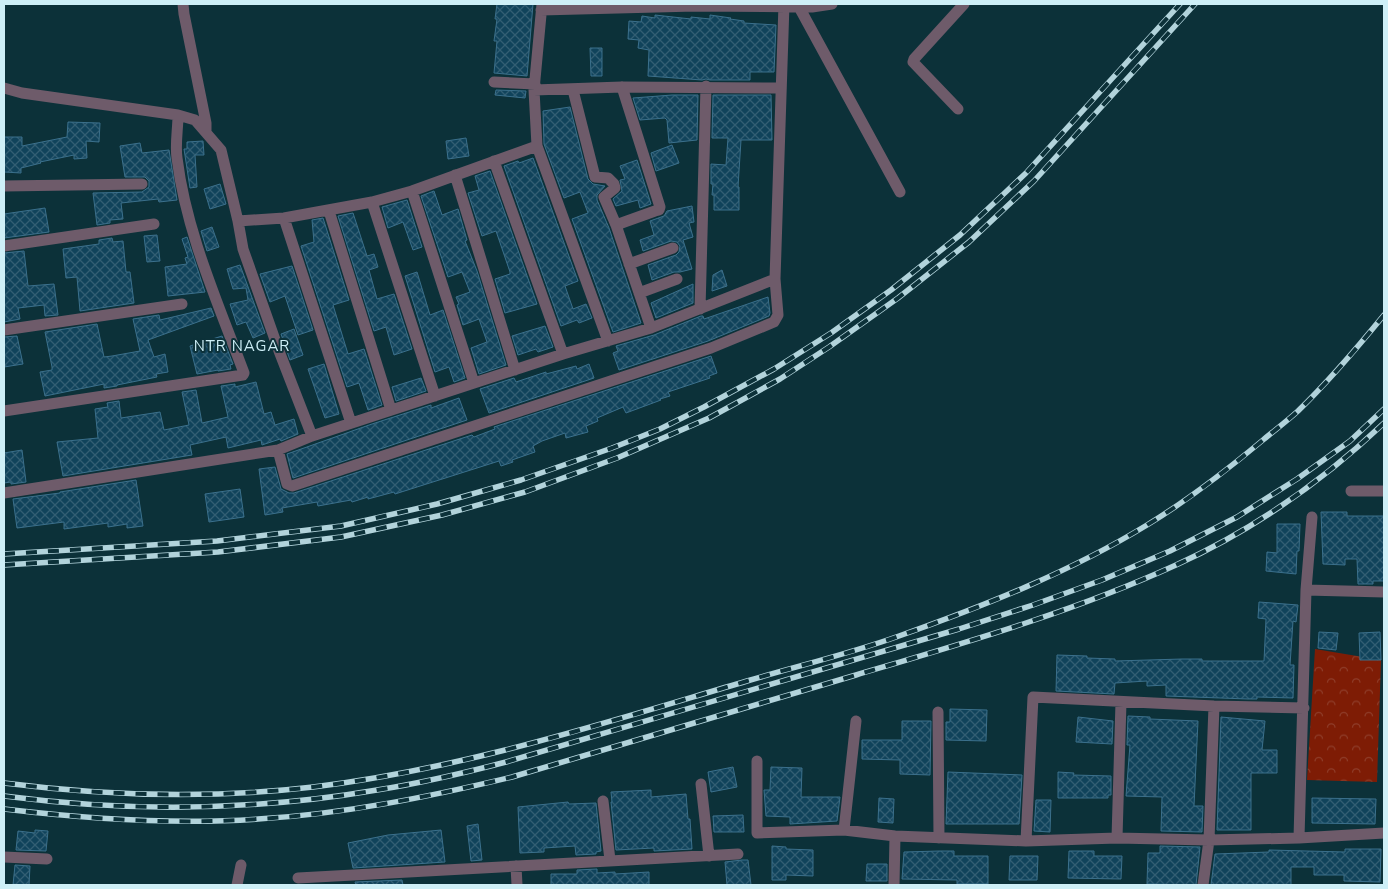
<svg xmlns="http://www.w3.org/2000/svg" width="1388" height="889" viewBox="0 0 1388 889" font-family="'Nunito Sans',sans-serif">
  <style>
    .park { fill: url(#park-crowns) }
    .building { fill: url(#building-cross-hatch); stroke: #3b708c }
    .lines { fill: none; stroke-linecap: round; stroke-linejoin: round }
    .street { stroke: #6e5b6a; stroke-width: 11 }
    .rail-casing { stroke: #b2d3db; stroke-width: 5.5 }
    .rail { stroke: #0c3139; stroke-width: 4; stroke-dasharray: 11; stroke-linecap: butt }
    .labels { text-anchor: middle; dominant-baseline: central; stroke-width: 4; stroke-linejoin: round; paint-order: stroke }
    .neighbourhood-label { font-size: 15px; letter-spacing: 1px; fill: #ceeff7; stroke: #0c3139 }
  </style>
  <defs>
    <pattern id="park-crowns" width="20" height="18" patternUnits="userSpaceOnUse" patternTransform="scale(1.25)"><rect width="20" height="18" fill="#7e1c05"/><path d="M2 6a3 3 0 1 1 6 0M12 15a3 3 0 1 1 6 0" fill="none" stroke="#8f3d2a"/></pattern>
    <pattern id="building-cross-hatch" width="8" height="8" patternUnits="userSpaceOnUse" patternTransform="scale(1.25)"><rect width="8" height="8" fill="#10435b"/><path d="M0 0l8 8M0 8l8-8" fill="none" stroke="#325e73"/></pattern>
  </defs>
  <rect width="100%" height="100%" fill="#0c3139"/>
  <path class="park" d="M1315,649L1381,660L1377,782L1307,780Z"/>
  <path class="building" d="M497,4H533L527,76L494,73L497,41H494L497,19H495Z
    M655,15L691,19V17L710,19V15L731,18L730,19L744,21V23L776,25L774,72H750V80H710L706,79L702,80L648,76L649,50L638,48L639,40L628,39L629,21L641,22L642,16L655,18Z
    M590,48H602V76H591Z
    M496,90L526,91L525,98L495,95Z
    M672,95H698L697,140L669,143L667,120L665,118L640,120L633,98Z
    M713,95H771L772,140H741L738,187H739V210H714V195H712L713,184H711V164L726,165L728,138H712Z
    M570,107L588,179L593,184L605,186L597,195V200L609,228L641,323L613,332L572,219L588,213L580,192L564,198L544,144L543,111Z
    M68,122L100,123L99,142L86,141L87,158L74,159V155L40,162L41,163L21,168V173L4,172V137H22V146L67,137Z
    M466,138L469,156L448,159L446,141Z
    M203,141L204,155H195L197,187L190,188L184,149H187V142Z
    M140,143L142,153L169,150L177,200L159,202L158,199L121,203L123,219L110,220V223L97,225L93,193L142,192L149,187V181L145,177H125L120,146Z
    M672,145L679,163L656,171L651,153Z
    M533,158L578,281L565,286L573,309L586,304L592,318L579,323L577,320L561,326L504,166L518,161L519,163Z
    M637,160L651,204L640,208L638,200L616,206L613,199L622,191L620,180L625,179L620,166Z
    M490,171L537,304L505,313L495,279L510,274V272L496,231L482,236L468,193L479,190L475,176Z
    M220,184L226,204L210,209L204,189Z
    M434,191L442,215L458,209L467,240L465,241L477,271L506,365L479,374L471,348L487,342L479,319L463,325L457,305L459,304L456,297L470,292L462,272L448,277L421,196Z
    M407,200L422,247L413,250L403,222L388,228L382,207Z
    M692,206L694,222L689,223L693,237L683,240L692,269L680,272H674L652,280L648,265L676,255L679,252L680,246L677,242L671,241L643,251L640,240L654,235L650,221L664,216L667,211Z
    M45,208L49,232L4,238V214Z
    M353,213L367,256L374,254L378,267L369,270L377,299L394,294L412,349L394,355L386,327L374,331L338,216Z
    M323,218L349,300L333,305L348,354L364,349L382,405L368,410L359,383L347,387L301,246L314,242L312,220Z
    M212,227L219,247L207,251L201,231Z
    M157,235L160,261L147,262L144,236Z
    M187,237L205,292L168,296L165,267L187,264L185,258L188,257L182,239Z
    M112,238L113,242L123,241L126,272H130L134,303L80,311L77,277L66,278L63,249L99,244V240Z
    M24,251L28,286L54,284L58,315L45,316L44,305L18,308L20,319L4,322V253Z
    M240,265L265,333L253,338L246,322L237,325L230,304L248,300L246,288L233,289L227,269Z
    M292,266L313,330L298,335L285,296L270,302L260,274Z
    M722,270L727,286L712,291L713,275Z
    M417,272L430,315L443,310L465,378L454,382L449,367L435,372L405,276Z
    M693,284V303L656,318L651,303Z
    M768,297L770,313L769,316L708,341L619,370L613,353L618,351L616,346L654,335L701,316H703L704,319Z
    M211,308L214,316L148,340L154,357L165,354L168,372L156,374L157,377L117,385V386L104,388V384L45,396L40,372L52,370V367L45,332L97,324L104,357L112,356L140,351L133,319L159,315L160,320Z
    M545,326L553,347L538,352L536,349L518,355L512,336Z
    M294,329L303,355L290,360L281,334Z
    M17,336L23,364L4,367V337Z
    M222,336L233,364L230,365L231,369L218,371V370L197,374L190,346Z
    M711,356L717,373L709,376L710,378L668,392L670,396L660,399L661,400L626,413L623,407L597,418L598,421L586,426L588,432L566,438L565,433L542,441L533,446L535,452L512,460L513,462L501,466L499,461L395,494L394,492L368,499V497L352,502L351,500L318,506L317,502L282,508L283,512L265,515L259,469L275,467L281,489L289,493H294L472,435L474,437L495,429L494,427Z
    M324,364L339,414L325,418L308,369Z
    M589,364L594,378L489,413L480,389L514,378L516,382L546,372V374L576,366L577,369Z
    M421,378L426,391L396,401L392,387Z
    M256,382L264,414L271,412L275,425L294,419L298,434L281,441L280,439L262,445L261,440L228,448L226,437L190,445L192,455L63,476L57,442L98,438L95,409L108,407L107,403L119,401L121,418L160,412L164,430L189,425L182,392L196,390L202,423L228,417L221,386L235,384V387Z
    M459,398L467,420L293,478L287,454L372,424L431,405V408Z
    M22,450L26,482L11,484V482L4,483V453Z
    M136,480L143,526L127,528V524L108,527V523L64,529V522L17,528L13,499L60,493V492Z
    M240,489L244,517L209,522L205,494Z
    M1321,512H1347V516H1384V581H1373V584H1358L1357,559H1345V565L1323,564Z
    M1277,524H1300L1299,551H1297L1296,574L1266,571L1267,552L1277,553Z
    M1259,602L1298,605L1296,622L1293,621L1290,665H1294L1293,698L1257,697V699H1248L1166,696V685L1147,686V681L1115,683L1114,694L1056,691L1057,655L1087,656V658L1115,659V661L1182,659H1202V661H1264L1266,619L1258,618Z
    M1319,632L1338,633L1336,650L1318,648Z
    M1380,632L1381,660H1360L1359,633Z
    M950,709L987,710L986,741L946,740V722H950Z
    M1128,716L1150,717V719L1198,721L1194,806H1203L1202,832L1161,831L1162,797L1126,796L1130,745H1127Z
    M1078,717L1113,721L1112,744L1076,742Z
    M1221,717L1265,721L1262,750H1277V773H1251V830H1217Z
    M902,721H931L930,775L900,774V760L862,759V740H902Z
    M733,767L737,787L711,792L708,772Z
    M771,767L802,768L801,797H840L837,821L790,824V817L766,816L764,790H770Z
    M948,772L1022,775L1019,824H946Z
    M1058,772L1074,773L1073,775L1111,776V795H1108V798H1058Z
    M651,790V797L686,794L688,819H690L692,849L654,851V848L616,850L611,802H612L611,792Z
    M879,798L894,799L893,823L878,822Z
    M1312,798L1376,799L1375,824L1312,823Z
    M1036,800H1051L1050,832L1034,831Z
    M568,802L569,804L596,803L601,851L596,852V854L576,855L575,846L544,848V852L520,853L518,807Z
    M743,815L744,832H714L713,816Z
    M478,824L482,860L471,861L467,826Z
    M35,830L48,831L46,851L16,850L18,831L35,833Z
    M441,830L445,862L353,868L348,843L388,835Z
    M772,846L786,847V849L813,850V876L786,875V880H772Z
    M1160,846L1200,847L1196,885L1147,884L1148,853H1160Z
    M1345,849H1381L1380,882L1344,881V875H1314V867H1291V885H1211L1215,854L1269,852V850L1345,852Z
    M939,851H954V856H988V884H957V880L902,879L904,852Z
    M1069,851H1094V856H1122L1121,879L1068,878Z
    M1010,856H1038L1037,880H1009Z
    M742,860H748L751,885H727L725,862Z
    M867,864H887V881H866Z
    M15,865L30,866L29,885H13Z
    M597,869V873L615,872V874L649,872V885H551V874H577V870Z
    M402,880L403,885H356L355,882Z"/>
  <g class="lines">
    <path class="street" d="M183,4L184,14L206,123V132
      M542,4L534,90L537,146L608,341
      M799,7L900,192
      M541,10L695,6L812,7L832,4
      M494,82L535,84
      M4,88L22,93L178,115L195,120L221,150L238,221L243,249L279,351L312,436
      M534,90L622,87L781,88
      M573,90L595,177L608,178L614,184L615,188L604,197L616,225L651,328
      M958,109L913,62L914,59L964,4
      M494,161L563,354
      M455,175L515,370
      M4,186L142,184
      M412,191L474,383
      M372,202L435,396
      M329,211L391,410
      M284,218L351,423
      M238,221L284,218L372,202L412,191L537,146
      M616,225L655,211L659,210L660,207L622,87
      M4,246L154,224
      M629,264L673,248
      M639,293L677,279
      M700,309L706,86
      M4,330L182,304
      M4,411L243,375L244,373C218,303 186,232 177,158C175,144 178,129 178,115
      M278,450L287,484L292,486L711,348L774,322L778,315L775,279
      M1351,491H1384
      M4,493L278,450L312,436L563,354L651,328L775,279L784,4
      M1306,590L1384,592
      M938,712L939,838
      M757,761V833L844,830L895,836L1026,841L1117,838L1209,840L1299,838L1384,833
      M701,784L709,856
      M603,801L610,860
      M844,830L856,721
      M1117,838L1121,702
      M1299,838L1306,590L1312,517
      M1026,841L1033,697L1214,706L1304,708
      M4,857L47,859
      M516,866L517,885
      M298,878L738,854
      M237,885L241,865
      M894,885L895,836
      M1203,885L1209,840L1214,706"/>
    <defs>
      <path id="rail" d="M4,554L217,541L341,526L437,504L521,480L612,448L660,429L704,407L774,369L831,333L891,290L960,235L1026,173L1180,4
        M4,565L218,552L341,537L442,515L525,492L617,458L709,418L780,379L829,347L898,298L969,242L1034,181L1195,4
        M4,783C106,796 211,799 313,787C462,769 604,723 747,681C797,666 849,654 899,636C984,606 1070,572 1147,525C1188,500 1227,470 1263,440C1275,430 1287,421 1298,411C1329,381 1357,348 1384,315
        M4,796C127,812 254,811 377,790C421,783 464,773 506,762L959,629L1033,605L1102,580L1170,551L1237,517L1297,479L1350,441L1384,409
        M4,809C88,819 173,825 258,819C344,814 428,797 512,777C627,743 741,709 856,675C964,643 1073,612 1176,565C1253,530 1324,480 1384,423"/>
    </defs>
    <use href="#rail" class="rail-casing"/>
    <use href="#rail" class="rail"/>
  </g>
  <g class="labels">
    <g class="neighbourhood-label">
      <text x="242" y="346">NTR NAGAR</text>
    </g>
  </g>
  <rect width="1388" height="889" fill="none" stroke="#ceeff7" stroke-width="10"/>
</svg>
